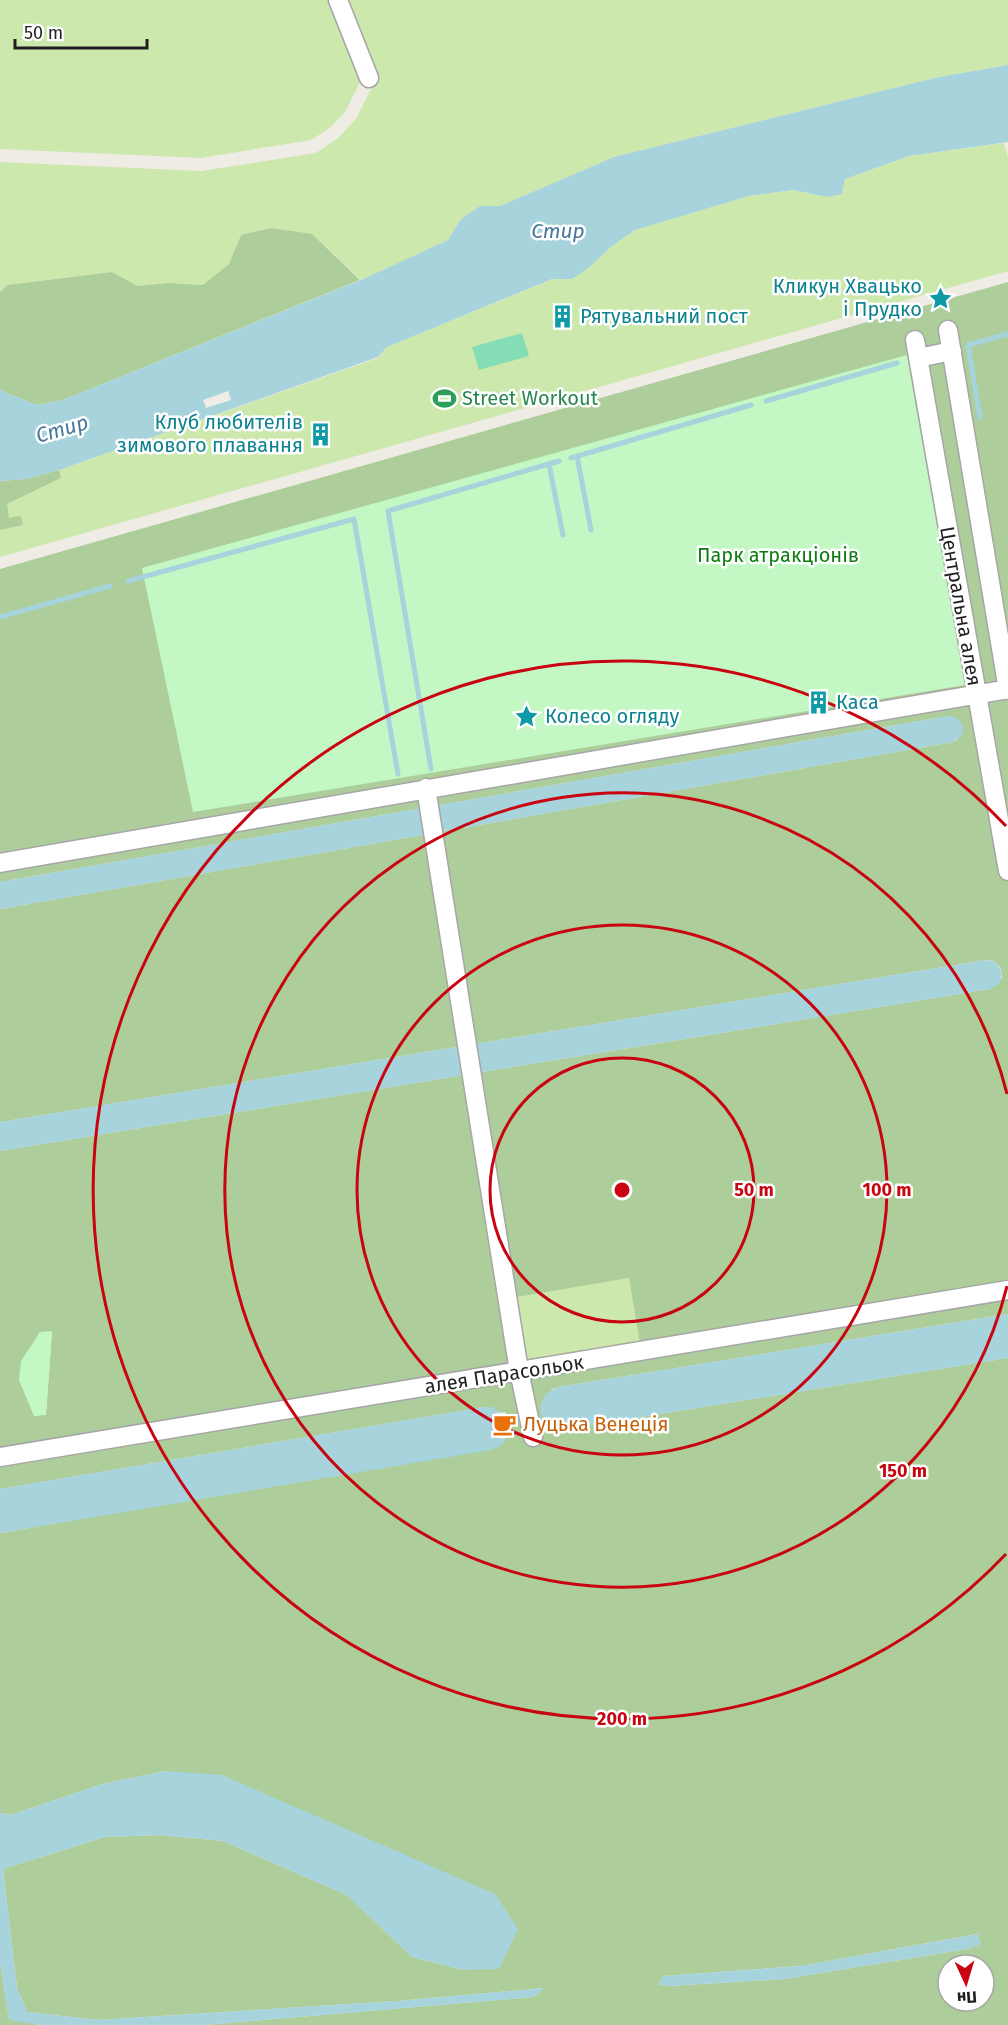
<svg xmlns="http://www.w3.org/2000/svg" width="1008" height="2025" viewBox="0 0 1008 2025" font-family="'Fira Sans',sans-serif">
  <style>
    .grass { fill: #cde8ac }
    .forest { fill: #adce9b; fill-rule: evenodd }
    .park { fill: #c3f8c4 }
    .pitch { fill: #85ddb5 }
    .water { fill: #a6d3dc }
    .pier { fill: #efebe5 }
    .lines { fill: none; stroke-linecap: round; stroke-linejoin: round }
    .stream { stroke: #a6d3dc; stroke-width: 5 }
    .minor-casing { stroke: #a6a6a6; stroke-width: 21 }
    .minor { stroke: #fff; stroke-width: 18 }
    .ring { fill: none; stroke: #c90410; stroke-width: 3 }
    .labels { text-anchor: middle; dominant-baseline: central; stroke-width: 5; stroke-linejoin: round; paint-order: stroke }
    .culture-label { font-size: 20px; fill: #0d838f; stroke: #fff; text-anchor: start }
    .leisure-label { font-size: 20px; fill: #27864d; stroke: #fff; text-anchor: start }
    .park-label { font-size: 20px; fill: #0e7c10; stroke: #fff }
    .street-label { font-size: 20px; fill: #1f1f1f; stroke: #fff }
    .food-label { font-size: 20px; fill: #c56008; stroke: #fff; text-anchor: start }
    .water-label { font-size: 21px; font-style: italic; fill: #47779d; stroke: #fff }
    .centre { fill: #c90410; stroke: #fff; stroke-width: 3 }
    .ring-label { font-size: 18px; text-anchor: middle; font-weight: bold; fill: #c90410; stroke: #fff; stroke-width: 5; stroke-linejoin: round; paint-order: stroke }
  </style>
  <rect width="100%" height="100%" fill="#efebe5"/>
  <path class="grass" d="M0,0H331L362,78L345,112L330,128L311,140L201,158L0,149Z
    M348,0H1008V65L939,77L614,157L500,206H480L461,219L448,240L361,280L312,234L241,235L229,264L203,285L168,283L138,286L112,272L7,285L0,292V162L201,171L316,153L338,138L356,119L375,81Z
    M1004,143L1008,157V271L0,557V530L23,525L9,518L6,504L61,478L59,470L378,358L387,347L553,279H572L587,269L612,246L635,230L749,196L793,190L828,197L842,194L845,179L909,156Z
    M629,1278L640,1344L528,1363L517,1296Z"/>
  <path class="forest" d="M271,228L312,234L360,280L63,400L37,405L6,393L0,389V292L7,285L112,272L138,286L168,283L203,285L229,264L241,235Z
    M1008,282V1314L559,1387L552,1389L542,1415L551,1427L566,1429L1008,1358V2025H204L534,1997L544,1988L397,2001L98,2020L27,2012L17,1988L3,1869L105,1837L161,1835L223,1841L347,1895L412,1957L464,1970L165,1771L103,1784L11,1815L0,1813V1533L498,1447L484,1407L0,1489V1151L990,989L1002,978C1003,967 996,960 986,960L0,1122V909L953,742L958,739L948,716L0,882V569ZM629,1278L640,1344L528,1362L517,1297ZM52,1331L46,1414L34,1416ZM977,1934L980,1944L967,1949L785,1979L668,1986L658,1984L664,1976L801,1966ZM948,1965H984V2001H948Z
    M59,470L61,478L7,504L9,518L21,516L23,525L0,530V481L26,479Z
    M0,1962L9,2019L40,2025H0Z"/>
  <path class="park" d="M907,355L965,685L193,812L142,568Z
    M52,1331L46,1415L34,1416L19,1380L21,1361L40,1332Z"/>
  <path class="pitch" d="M522,333L529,356L479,370L472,347Z"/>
  <path class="water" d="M1008,65V142L909,156L845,179L842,194L828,197L793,190L749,196L635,230L612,246L587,269L572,279H552L387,347L378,357L59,470L26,479L0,481V389L6,393L37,405L63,400L361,280L448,240L461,219L480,206H500L614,157L939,77Z
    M948,716C960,717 965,724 962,735L953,742L0,909V882Z
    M986,960L996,962L1002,972L1000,983L990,989L0,1151V1122Z
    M1008,1314V1358L566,1429C536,1429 531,1396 559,1387Z
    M484,1407H492L505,1415C508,1433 512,1443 491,1450L0,1533V1489Z
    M165,1771L222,1775L495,1894L518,1929L499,1969L464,1970L412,1957L347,1895L223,1841L161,1835L105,1837L3,1869L17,1988L27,2012L98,2020L397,2001L545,1988L534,1997L204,2025H40L9,2020L0,1962V1813L11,1815L103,1784Z
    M978,1934L981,1944L967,1949L785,1979L668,1986L658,1984L664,1976L801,1966Z"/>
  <path class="pier" d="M228,391L231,400L206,408L203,400Z
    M505,1412L511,1421V1437L500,1439L495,1413Z"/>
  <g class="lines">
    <path class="stream" d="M766,401L897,363
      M980,417L968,345L1008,334
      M577,456L591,530
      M571,458L751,405
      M549,464L563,535
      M128,581L354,519L398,774
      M0,617L110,586
      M431,769L388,511L559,461"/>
    <defs>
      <path id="minor" d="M338,0L369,78
        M948,330L1008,690
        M915,340L1008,871
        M918,358L952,351
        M426,788L519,1371L533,1437
        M0,863L1008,689
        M0,1457L1008,1290"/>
    </defs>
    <use href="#minor" class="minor-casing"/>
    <use href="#minor" class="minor"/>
  </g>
  <g class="ring">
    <circle cx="622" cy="1190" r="132"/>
    <circle cx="622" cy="1190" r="265"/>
    <path d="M1007 1286A397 397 0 1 1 1007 1094"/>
    <path d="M1006 1554A529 529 0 1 1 1006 826"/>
  </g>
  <defs>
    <symbol id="sight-bare" viewBox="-9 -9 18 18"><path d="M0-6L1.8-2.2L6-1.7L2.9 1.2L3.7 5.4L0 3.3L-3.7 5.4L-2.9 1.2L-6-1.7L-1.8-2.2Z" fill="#0f9aa8" stroke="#fff" stroke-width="2.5" paint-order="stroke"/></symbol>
    <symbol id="building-bare" viewBox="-9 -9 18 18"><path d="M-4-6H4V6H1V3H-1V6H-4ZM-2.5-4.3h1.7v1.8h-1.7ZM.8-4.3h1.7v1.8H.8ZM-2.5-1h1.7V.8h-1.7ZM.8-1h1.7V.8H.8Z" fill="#0f9aa8" stroke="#fff" stroke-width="2.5" paint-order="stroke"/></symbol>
    <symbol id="stadium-bare" viewBox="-9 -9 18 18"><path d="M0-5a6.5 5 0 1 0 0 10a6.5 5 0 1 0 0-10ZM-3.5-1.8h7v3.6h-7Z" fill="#2e9e5b" stroke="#fff" stroke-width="2.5" paint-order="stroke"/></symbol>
    <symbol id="cafe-bare" viewBox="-9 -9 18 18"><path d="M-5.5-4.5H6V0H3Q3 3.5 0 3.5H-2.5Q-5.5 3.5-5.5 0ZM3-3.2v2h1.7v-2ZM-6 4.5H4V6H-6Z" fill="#e8710a" stroke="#fff" stroke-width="2.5" paint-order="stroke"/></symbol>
  </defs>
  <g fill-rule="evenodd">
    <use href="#sight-bare" x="924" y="282" width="33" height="33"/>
    <use href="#building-bare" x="546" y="300" width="33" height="33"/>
    <use href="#stadium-bare" x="428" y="382" width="33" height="33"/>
    <use href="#building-bare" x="304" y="418" width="33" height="33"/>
    <use href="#building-bare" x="802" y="686" width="33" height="33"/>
    <use href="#sight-bare" x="510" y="700" width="33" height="33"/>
    <use href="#cafe-bare" x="488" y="1408" width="33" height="33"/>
  </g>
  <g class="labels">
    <g class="culture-label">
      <text x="922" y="286" text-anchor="end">Кликун Хвацько<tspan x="922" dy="23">і Прудко</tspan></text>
      <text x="580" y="316">Рятувальний пост</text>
      <text x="303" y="422" text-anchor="end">Клуб любителів<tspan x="303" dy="23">зимового плавання</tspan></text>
      <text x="836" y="702">Каса</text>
      <text x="545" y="716">Колесо огляду</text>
    </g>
    <g class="leisure-label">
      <text x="462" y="398">Street Workout</text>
    </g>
    <g class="park-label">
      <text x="778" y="555">Парк атракціонів</text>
    </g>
    <g class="street-label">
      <text transform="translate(961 606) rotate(80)">Центральна алея</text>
      <text transform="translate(504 1374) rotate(-9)">алея Парасольок</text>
    </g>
    <g class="food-label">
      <text x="523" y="1424">Луцька Венеція</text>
    </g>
    <g class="water-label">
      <text x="558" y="231">Стир</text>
      <text transform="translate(62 429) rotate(-16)">Стир</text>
    </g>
  </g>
  <circle cx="622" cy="1190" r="9" class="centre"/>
  <g class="ring-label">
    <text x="754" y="1196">50 m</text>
    <text x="887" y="1196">100 m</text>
    <text x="903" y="1477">150 m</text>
    <text x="622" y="1725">200 m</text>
  </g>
  <g transform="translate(966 1983) rotate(176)"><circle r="28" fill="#ffffff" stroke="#a5a5a5" stroke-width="1.5"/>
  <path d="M0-4.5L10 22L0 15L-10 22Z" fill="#c90410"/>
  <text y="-9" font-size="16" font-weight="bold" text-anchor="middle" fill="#1f1f1f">Пн</text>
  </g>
  <path d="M15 39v9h132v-9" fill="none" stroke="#1f1f1f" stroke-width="3"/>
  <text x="24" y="39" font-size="18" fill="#1f1f1f" stroke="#ffffff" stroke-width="4.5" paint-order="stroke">50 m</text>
</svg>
